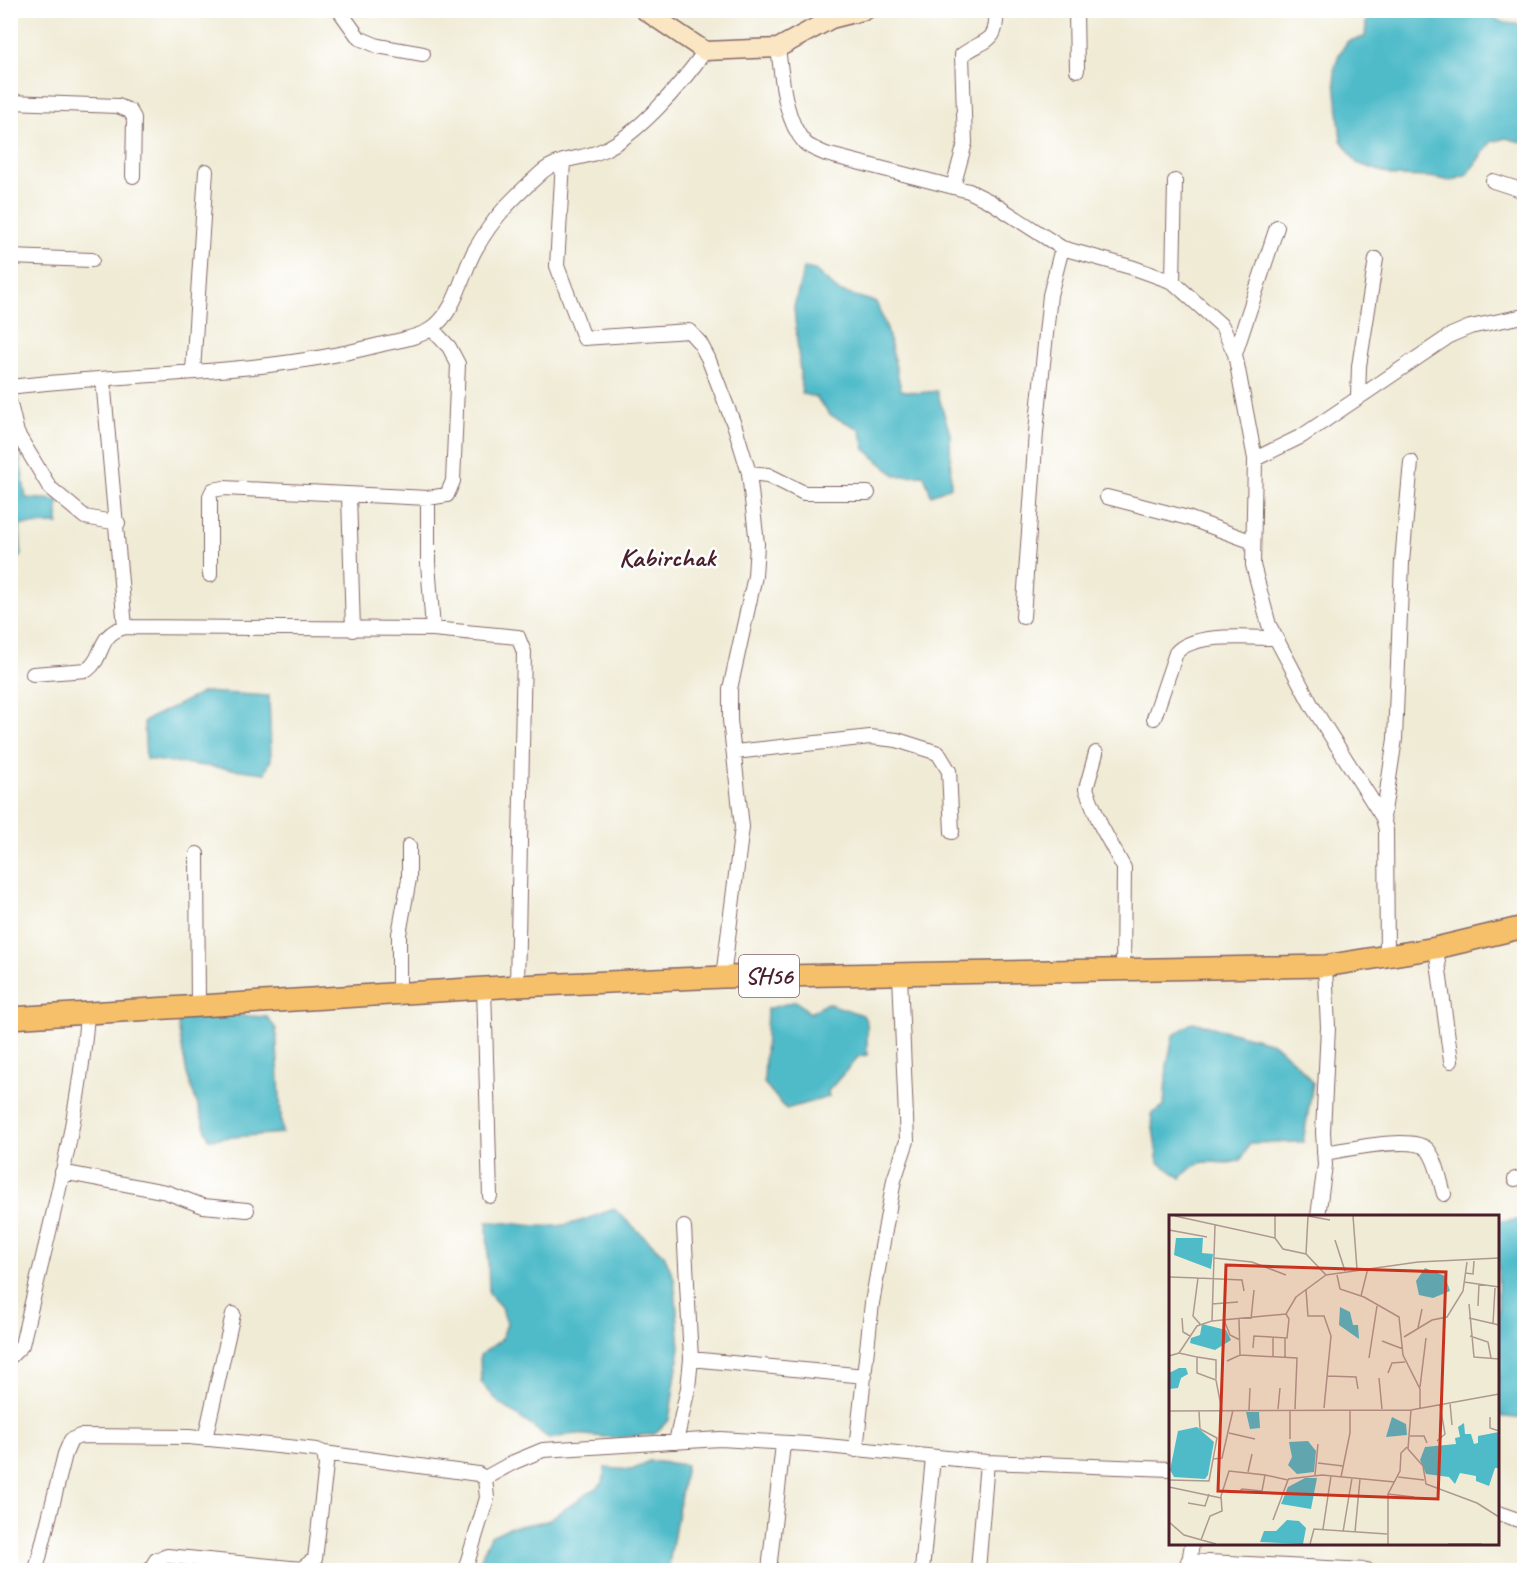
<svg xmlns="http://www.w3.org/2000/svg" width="1535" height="1581" viewBox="0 0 1535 1581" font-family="Caveat,sans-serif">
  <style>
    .water { fill: #4fbbc9; stroke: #4c6d7a; stroke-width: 1.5 }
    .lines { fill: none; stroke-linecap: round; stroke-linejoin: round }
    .minor-casing { stroke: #846666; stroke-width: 16 }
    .secondary-casing { stroke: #846666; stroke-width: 21 }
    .primary-casing { stroke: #846666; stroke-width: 24 }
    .minor { stroke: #fff; stroke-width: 14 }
    .secondary { stroke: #fbe6c4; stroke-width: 18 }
    .primary { stroke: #f6c06b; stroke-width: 21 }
    .labels { text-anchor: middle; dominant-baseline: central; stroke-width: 5; stroke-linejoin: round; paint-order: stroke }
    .shield { fill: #fff; stroke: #80626b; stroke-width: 1.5 }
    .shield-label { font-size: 24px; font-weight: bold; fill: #4a1f2b }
    .neighbourhood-label { font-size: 27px; font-weight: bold; fill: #4a1f2b; stroke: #fff }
    .inset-road { fill: none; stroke: #ae9991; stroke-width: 1.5 }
    .view { fill: #c8321e; fill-opacity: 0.15; stroke: #c8321e; stroke-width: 3 }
    .inset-edge { fill: none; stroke: #4a1f2b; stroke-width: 3 }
  </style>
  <rect width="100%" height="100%" fill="#fff"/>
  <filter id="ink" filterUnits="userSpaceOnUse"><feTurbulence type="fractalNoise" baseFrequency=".0167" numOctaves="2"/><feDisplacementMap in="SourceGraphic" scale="12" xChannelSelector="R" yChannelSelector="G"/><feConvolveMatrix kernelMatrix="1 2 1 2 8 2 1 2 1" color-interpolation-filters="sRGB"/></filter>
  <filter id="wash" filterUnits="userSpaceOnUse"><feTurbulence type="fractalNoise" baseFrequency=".008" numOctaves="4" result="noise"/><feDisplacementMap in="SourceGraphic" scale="24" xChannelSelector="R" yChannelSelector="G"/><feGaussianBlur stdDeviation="1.35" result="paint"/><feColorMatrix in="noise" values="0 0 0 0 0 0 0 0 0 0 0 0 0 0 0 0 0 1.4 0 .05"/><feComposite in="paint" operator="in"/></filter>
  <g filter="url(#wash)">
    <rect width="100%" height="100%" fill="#f0ebd5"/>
    <path class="water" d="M1367,11H1488C1497,24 1509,24 1524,24V139L1521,142L1506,138L1491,142L1467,175L1451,181L1430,177L1394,176L1357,163L1341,140L1334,71L1339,54L1348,41L1365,37Z
      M804,268L815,270L838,291L876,302L887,329L901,390L918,393L937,391L950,434L951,487L931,495L924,475L896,476L865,449L860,429L830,415L816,397L802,394L794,307Z
      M11,454H19L26,498L58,500V524L20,525L21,556L11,563Z
      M204,692L269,696L271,759L265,773L146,759L144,721Z
      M796,1001L810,1013L827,1003L863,1015L867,1023V1055L859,1056L828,1091L829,1097L786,1109L764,1083L767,1009Z
      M206,1007L226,1015L267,1017L276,1029L282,1133L209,1139L187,1074L178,1025L185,1011Z
      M1193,1022L1273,1043L1299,1066L1313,1083L1303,1142L1250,1143L1241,1160C1213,1170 1206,1149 1181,1178L1158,1162L1151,1114L1164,1106L1167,1066L1173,1036Z
      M614,1209L664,1255L674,1278L680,1347L669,1420L654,1434L616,1438L574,1434L550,1439L498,1402L481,1382L480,1355L502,1339L507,1323L501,1307L489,1294L487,1222C509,1221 532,1228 554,1226C575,1225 595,1216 614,1209Z
      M1524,1220V1419L1498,1416V1221Z
      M649,1461L686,1465L668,1570H476L491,1536L508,1528L547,1521L603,1483L605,1468L632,1470Z"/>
  </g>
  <g filter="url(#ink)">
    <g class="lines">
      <defs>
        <path id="minor" d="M339,10L359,38L378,46L423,54
          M1076,10L1077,70
          M778,48C782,77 784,120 805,143C810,148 820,151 826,154L969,191L991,202L1062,248L1134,268L1173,282L1222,326L1235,354L1255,459L1253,565L1269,625L1312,706L1383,818L1386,830L1387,957
          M10,102L118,106L130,111L134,118L133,176
          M563,161L557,266L584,338L689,331L700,343L708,358L735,427L749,473L757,544L755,576L730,689V720L742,827L723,977
          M1493,181L1524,191
          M953,187L965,143L962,55C985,38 998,45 996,10
          M10,257L92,260
          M1173,282L1175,181
          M1235,354L1277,227
          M193,371L206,171
          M103,379L125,627
          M10,387C133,372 259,376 379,345C395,341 418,338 431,329C457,311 461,275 475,250C494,216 513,198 542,172C558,158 582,159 601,151C639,135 682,83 705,51
          M1358,397L1359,366L1376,259
          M10,404L17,433L50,488L85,517L118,523
          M1255,459L1302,436L1451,335L1470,327L1524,316
          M749,473L768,475L804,493H868
          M349,495L353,630
          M1107,497L1188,518L1253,542
          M428,498V563L433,629
          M210,575V496L213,490L224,488L428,498L447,495L453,481L458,364L449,347L432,329
          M1023,617L1036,432L1050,295L1062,248
          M33,674L87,670C106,656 96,635 125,627L433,629L518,637L524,652L517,986
          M1154,718L1176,653C1193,632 1249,638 1276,638
          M735,752L870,737L897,740L938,753L949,771L952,832
          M1096,753L1086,789L1101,826L1124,868L1123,971
          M1383,818L1395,739L1402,562L1411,462
          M197,854L198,1006
          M1436,948L1451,1061
          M484,988L490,1196
          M399,993V934L409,879V846
          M1324,1153C1346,1150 1414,1134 1428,1150C1437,1161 1440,1181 1444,1194
          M62,1172L166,1192L203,1206L247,1210
          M1515,1179L1524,1177
          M1318,1216L1325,1165L1323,1132L1328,1027L1325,966
          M10,1357L22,1345C47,1236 79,1126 87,1014
          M691,1359L865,1376
          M205,1439L233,1314
          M676,1442L688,1388L691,1359L684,1227
          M856,1450L872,1303L894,1180L907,1141L900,975
          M324,1453L478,1474L485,1478L487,1498L465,1570
          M485,1478L514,1462L543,1450L720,1439L807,1444L987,1462L1170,1469
          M1498,1513L1524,1522
          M1188,1561L1367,1570
          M1188,1568L1192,1544
          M36,1570L65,1454L71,1440L80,1436L189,1437L317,1450L324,1453L326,1465L315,1559L301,1569L167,1556L156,1560L150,1570
          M769,1570L783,1444
          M922,1570L933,1458
          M978,1570L987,1462"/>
        <path id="secondary" d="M644,10L705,51L778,48L831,19L866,10"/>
        <path id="primary" d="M10,1018L517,986L723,977L1325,966L1436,948L1524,927"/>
      </defs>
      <use href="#minor" class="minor-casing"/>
      <use href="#secondary" class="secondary-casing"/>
      <use href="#primary" class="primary-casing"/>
      <use href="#minor" class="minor"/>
      <use href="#secondary" class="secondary"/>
      <use href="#primary" class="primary"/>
    </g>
  </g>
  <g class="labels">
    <rect class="shield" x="739" y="955" width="60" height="42" rx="4.5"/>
    <g class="shield-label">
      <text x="769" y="976">SH56</text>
    </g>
    <g class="neighbourhood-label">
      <text x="667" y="557">Kabirchak</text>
    </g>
  </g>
  <g transform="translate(1169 1215)">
    <rect width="330" height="330" fill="#f0ebd5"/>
    <path d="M7,23H34L33,38L44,39L42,54L5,40ZM256,53L276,61L281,76L264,83L250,80L247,66ZM171,92L181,97L184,110H189L190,124L170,110ZM33,109L57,115L62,125L46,135L21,128L22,123L31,120ZM10,153H17L19,159L12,163L9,173L0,174V158ZM77,197H90L91,213L81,214ZM223,202L237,209L238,220L217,222ZM295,208L296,219H302L305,229L309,228V221L330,217V253H326L320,271L307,266V261L291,258L286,269L280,262L257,259L251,245L256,232L287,229L286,223L291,222L289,212ZM28,212L45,227L39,260L36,264L5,262L1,255L9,216ZM139,226L147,236L145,257L128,259L119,250L123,242L120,227ZM136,263H148L142,294L112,289L119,272ZM118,305L130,306L137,313L134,329L91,327L95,316H107Z" fill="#4fbbc9"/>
    <path class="inset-road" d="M6,1L106,23L114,34L137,39L157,60L249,47L330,43M139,1L161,5M184,1L188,54M0,15L38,22M106,23V1M166,25L176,56M137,39L139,1M45,43L83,47L117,60M296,58L304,59L305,46M168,60L171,74L195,82L230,102L234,140L251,174V194M0,62L29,63M295,67L330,72M137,75L139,101H155L162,121L155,193M192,81L199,53M43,89L69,87M300,89L305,142L330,144M309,91L310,69M13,103L14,117L21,121M300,103L330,110M70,104L71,140M82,104L85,75M55,105L61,120L71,125M43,106L117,99L127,82L157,60M31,109L24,101L29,63L73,65L75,76M324,109L326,73M249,113L253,94M301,121L319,127L322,143M235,122L263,105L278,102L294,76L298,47M116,123V142M213,126L234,134M84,133L85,121L118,123L120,104L117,99M10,138L28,142V158L47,165L53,196M0,141L10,138L28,111L43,106L46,10M28,142L47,145V164M104,142V122M200,143L208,91M58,146L71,140L128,143L126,194M219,158L223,148L236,147M158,161L187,162L189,174M210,163L213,194M251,172L257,123M281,188L283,210M109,194L111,173M80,195L81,173M242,195L239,234L254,251L257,269L308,288L330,302M0,196L242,195L330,179M321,202V213L330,216M60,218L86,224M241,221H255L258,228M121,224V196M268,226L276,219L271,190M44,244L53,243L64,195M149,248L174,251M79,257L83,239M96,260L119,265L104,305M146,260L149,229M172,262L181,218V196M229,262L255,265M119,264L153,260L226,267M0,265L40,266L48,223L31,214L30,196M0,272L52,283M219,279L245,282M19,288L36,291L40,279M0,307L15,320L47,329M154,314L162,261M174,317L183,263M186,317L191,264M32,325L41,301L53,296L52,281L60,256L96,260L93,276L73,274L70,277M141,329L145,314L218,319M219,329V279L231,256L232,238L238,232M279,329H313"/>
    <path class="view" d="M57,50L277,57L269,284L49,276Z"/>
    <rect width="330" height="330" class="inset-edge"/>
  </g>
  <rect width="1535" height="1581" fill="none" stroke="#fff" stroke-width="36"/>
</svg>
